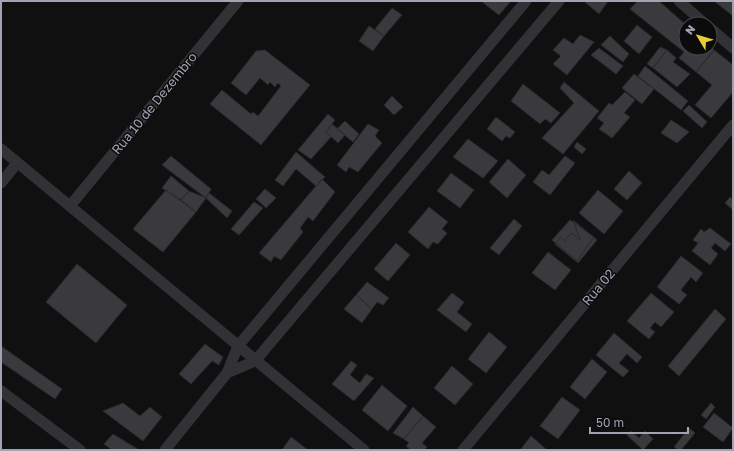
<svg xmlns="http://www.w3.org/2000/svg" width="734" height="451" viewBox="0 0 734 451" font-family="'Golos Text',sans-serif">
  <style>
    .building { fill: #3a3a3e; stroke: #2a2a2d }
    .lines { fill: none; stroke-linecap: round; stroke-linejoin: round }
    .street { stroke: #313136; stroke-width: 11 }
    .labels { text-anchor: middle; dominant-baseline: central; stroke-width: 3; stroke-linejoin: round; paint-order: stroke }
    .street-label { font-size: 13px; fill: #a1a3b1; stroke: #0b0b0c }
  </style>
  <rect width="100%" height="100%" fill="#101011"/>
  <path class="building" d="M481,1H511L499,15Z
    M586,1H608L599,14L585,2Z
    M638,1H659L686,25V48H710V46L714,50L696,72L679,58L684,52L630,9Z
    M714,1H733V16Z
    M392,8L402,15L384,36L375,29Z
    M637,25L652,37L639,54L624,41Z
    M369,26L384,36L373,51L359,41Z
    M580,35L594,42L567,75L553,64L561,56L553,50L564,38L573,44Z
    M610,36L629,54L623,62L601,45Z
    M660,47L667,50L653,68L647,64Z
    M599,48L623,66L616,74L591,55Z
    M265,50L310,85L261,145L210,104L222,90L251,114L253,112L258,116L281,86L278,83L275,87L270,82L268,85L260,78L246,95L231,83L256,51Z
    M667,50L676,58L673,62L690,74L677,87L653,68Z
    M714,50L733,65V92L711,118L695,105L712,85L696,72Z
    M645,66L688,101L681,110L638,76Z
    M634,74L654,89L642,104L622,88Z
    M564,82L599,111L563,154L542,138L574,103L560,88Z
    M523,84L560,113L551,123L545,119L540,124L511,101Z
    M625,92L635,100L624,113L630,117L612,138L599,129L604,123L597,118L609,103L612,105Z
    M392,96L403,107L394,115L384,105Z
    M689,105L707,122L702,128L683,111Z
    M328,114L335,120L326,132L331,137L311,159L298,150Z
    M496,117L515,132L510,138L506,136L502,141L487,129Z
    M671,120L689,132L677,143L661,133Z
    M345,121L359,134L353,142L337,129Z
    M332,124L345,135L338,143L326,132Z
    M368,124L379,130L375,136L382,143L358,172L349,167L346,172L337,165Z
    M468,139L498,161L483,178L453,157Z
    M577,142L586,149L582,154L574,147Z
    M296,152L325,177L316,186L296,169L283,186L275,180Z
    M171,156L211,189L206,198L162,165Z
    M565,156L575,163L550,195L533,182L542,170L549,175Z
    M508,159L526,175L507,198L489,182Z
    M629,171L642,183L627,200L614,189Z
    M451,173L474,190L460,208L437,191Z
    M171,176L189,191L181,200L162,188Z
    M322,179L335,192L313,221L308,217L300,228L303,232L281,260L274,256L271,262L259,253Z
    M265,189L276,198L266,208L256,199Z
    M166,190L196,212L163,252L133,229Z
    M598,190L623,211L604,234L579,213Z
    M189,191L206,198L196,212L181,200Z
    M209,193L232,211L227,218L206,198Z
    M730,197L732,199L733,198V210L725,203Z
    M254,202L263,208L239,235L231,229Z
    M429,207L448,222L442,229L447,233L438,244L433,242L428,249L408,232Z
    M514,219L522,226L499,255L490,248Z
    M570,220L594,237L577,261L552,240Z
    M573,220L597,240L578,263L555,244L561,237L565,241L571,233L580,240Z
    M710,228L731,244L725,251L715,243L711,248L718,254L710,265L692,251L698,243L693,240L701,229L704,232Z
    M396,243L410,255L388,281L374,269Z
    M548,252L571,270L555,290L532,273Z
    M681,256L703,273L696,282L691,277L681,290L687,295L679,304L657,287Z
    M77,264L127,305L96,343L46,302Z
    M367,282L389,298L383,305L377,302L372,309L356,295Z
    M452,293L464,302L457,312L472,324L466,332L437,310Z
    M651,293L674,312L661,327L655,322L650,328L655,332L649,339L627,321Z
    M356,295L372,309L362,323L344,309Z
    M715,309L726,319L679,376L668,366Z
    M489,332L507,347L486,373L468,359Z
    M614,333L642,357L637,363L627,354L619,363L629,371L623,377L596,355Z
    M205,344L223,357L219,365L212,361L191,384L179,374Z
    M1,346L62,389L55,399L1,362Z
    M592,359L607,372L585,399L570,387Z
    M351,361L357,365L350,375L360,383L366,374L374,378L354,401L332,384Z
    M452,366L473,384L455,405L434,388Z
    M382,385L407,406L388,431L362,410Z
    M562,397L580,410L558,439L540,426Z
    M123,403L140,416L150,407L162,417L143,441L103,411Z
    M711,403L715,407L706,419L701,415Z
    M413,407L423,416L404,439L393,433Z
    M714,413L733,428L723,442L703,427Z
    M423,416L436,427L422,443L427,447L424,450H411L406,446L409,443L404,439Z
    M689,428L695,433L681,450H678L674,447Z
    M631,431L639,438L645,431L653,439L643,450L627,435Z
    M113,434L139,450H112L104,444Z
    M531,436L547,450H520Z
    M291,437L308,450H282Z"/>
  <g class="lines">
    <path class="street" d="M679,1L705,24
      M710,28L733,48
      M1,149L364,450
      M1,183L17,163
      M70,206L238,1
      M227,373L255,361L559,1
      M1,391L80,450
      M165,450L227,373L238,346L526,1
      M463,450L733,125"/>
  </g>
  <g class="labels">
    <g class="street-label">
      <text transform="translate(154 103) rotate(-51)">Rua 10 de Dezembro</text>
      <text transform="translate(598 287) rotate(-50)">Rua 02</text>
    </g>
  </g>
  <rect width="734" height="451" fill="none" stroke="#a1a3b1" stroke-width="4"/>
  <g transform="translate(698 36) rotate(308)"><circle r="19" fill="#0b0b0c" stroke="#47484e"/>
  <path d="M0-3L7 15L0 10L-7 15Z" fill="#e9ce2f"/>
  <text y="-6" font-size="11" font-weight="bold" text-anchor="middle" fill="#a1a3b1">N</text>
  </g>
  <path d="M590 427v6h98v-6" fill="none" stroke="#a1a3b1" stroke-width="2"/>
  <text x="596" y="427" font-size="12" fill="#a1a3b1" stroke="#0b0b0c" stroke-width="3" paint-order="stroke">50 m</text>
</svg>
